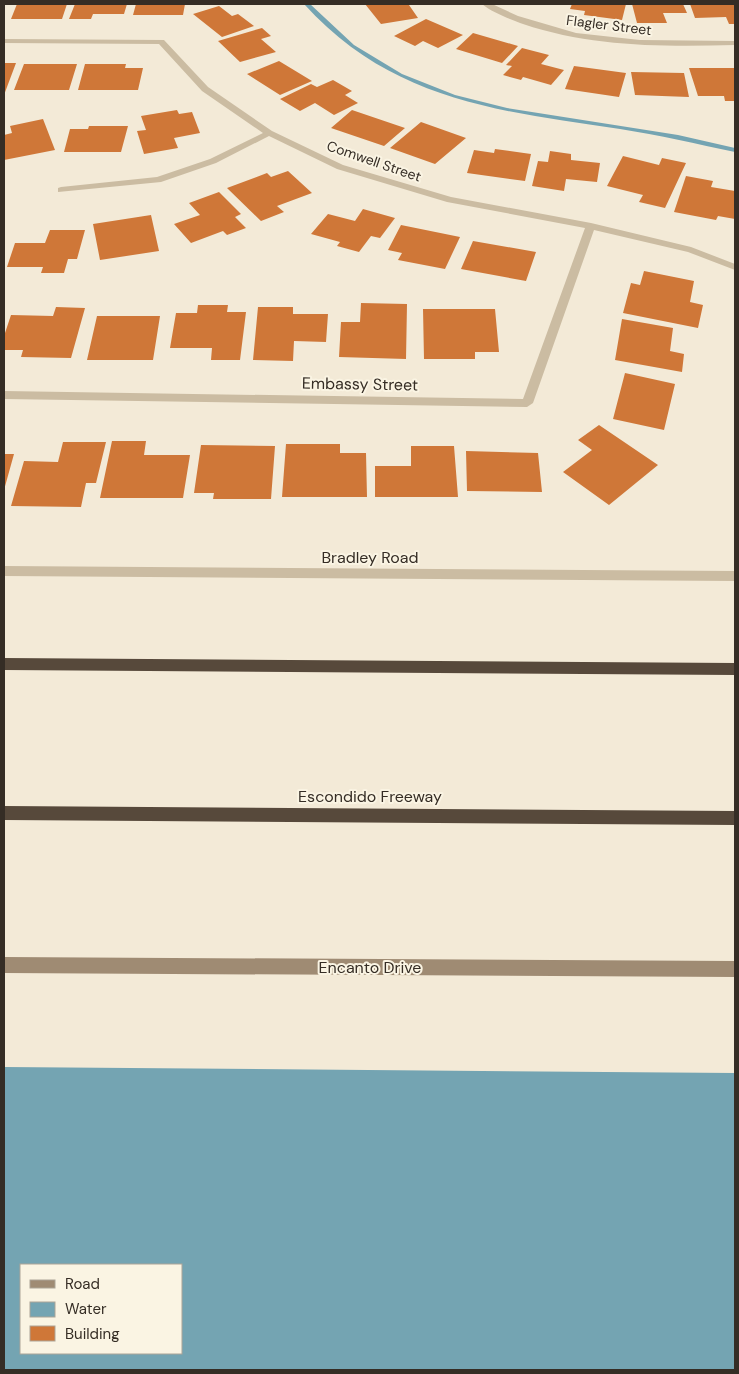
<svg xmlns="http://www.w3.org/2000/svg" width="739" height="1374" viewBox="0 0 739 1374" font-family="'DM Sans',sans-serif">
  <style>
    .water { fill: #74a4b2; fill-rule: evenodd }
    .lines { fill: none; stroke-linecap: round; stroke-linejoin: round }
    .stream { fill: #74a4b2; fill-rule: evenodd }
    .building { fill: #cf7738 }
    .minor { fill: #cbbca2; fill-rule: evenodd }
    .tertiary { fill: #cbbca2; fill-rule: evenodd }
    .secondary { fill: #9f8b73; fill-rule: evenodd }
    .motorway { fill: #57493b; fill-rule: evenodd }
    .labels { text-anchor: middle; dominant-baseline: central; stroke-width: 4; stroke-linejoin: round; paint-order: stroke }
    .far-street-label { font-size: 14px; fill: #352d25; stroke: #faf4e3 }
    .street-label { font-size: 16px; fill: #352d25; stroke: #faf4e3 }
  </style>
  <rect width="100%" height="100%" fill="#f3ead7"/>
  <path class="water" d="M4,1067L735,1073V1370H4ZM21,1265H181V1353H21Z"/>
  <g class="lines">
    <path class="stream" d="M304,4H310L354,45L402,74L455,95L507,108L678,135L735,148V152C697,144 659,135 620,129C499,111 392,101 304,4Z"/>
  </g>
  <path class="building" d="M17,4H67L62,19H11Z
    M75,4H127L124,14H93L91,19H69Z
    M136,4H185L183,15H133Z
    M365,4H411L409,5L418,18L381,24Z
    M572,4H626L622,20L584,15L585,11L570,9Z
    M632,4H683L687,13H663L667,23H637Z
    M690,4H735V24H729L726,17L695,18Z
    M219,6L232,16L238,14L254,26L222,37L193,14Z
    M426,19L463,35L438,48L423,41L415,46L394,36Z
    M262,28L271,36L261,39L276,52L240,62L218,41Z
    M473,33L518,46L502,63L456,49Z
    M522,48L549,55L541,64L564,70L551,85L523,77L521,80L503,75L512,66L506,65Z
    M279,61L312,81L280,95L247,74Z
    M4,63H16L4,95Z
    M24,64H77L69,90H14Z
    M85,64H126L125,68H143L138,90H78Z
    M574,66L626,73L619,97L565,89Z
    M689,68H735V101H725L724,96H698Z
    M631,72L684,73L689,97L635,95Z
    M333,80L352,91L345,95L358,103L334,115L315,103L300,111L280,99L311,84L317,87Z
    M177,110L179,114L192,112L200,133L174,138L178,148L144,154L137,131L146,130L141,116Z
    M352,110L405,128L384,146L331,128Z
    M43,119L55,150L4,160V135L12,133L10,126Z
    M421,122L466,138L435,164L390,148Z
    M89,126H128L121,152H64L70,129H88Z
    M495,149L531,154L525,181L467,173L474,150L494,153Z
    M550,151L571,154V160L600,163L597,182L566,179L564,191L532,186L538,161L548,162Z
    M623,156L659,165L662,158L686,163L665,208L639,202L643,195L607,186Z
    M288,171L312,193L277,206L284,212L261,221L227,188L267,173L271,177Z
    M686,176L713,181L711,187L735,191V219L718,216L716,220L674,212Z
    M219,192L241,214L235,217L246,228L227,235L223,231L191,243L174,224L200,215L189,203Z
    M363,209L395,218L380,238L371,236L359,252L337,246L340,242L311,234L328,214L355,221Z
    M151,215L159,251L100,260L93,224Z
    M401,225L460,237L445,269L398,260L402,253L388,250Z
    M50,230H85L77,259H68L64,273H41L43,267H7L15,243H45Z
    M473,241L536,252L526,281L461,269Z
    M644,271L694,281L690,302L703,305L698,328L623,313L631,283L640,285Z
    M361,303L407,304L406,359L339,357L341,322H360Z
    M198,305H228L227,312H246L240,360H211L212,348H170L176,313H197Z
    M56,307L85,308L71,358L21,357L23,350H4V336L11,315L53,316Z
    M258,307H293V314H328L326,342L294,341L293,361L253,360Z
    M423,309H495L499,352H475V359H424Z
    M97,316H160L153,360H87Z
    M622,319L673,328L670,351L684,354L682,372L615,360Z
    M625,373L675,384L664,430L613,419Z
    M599,425L658,465L609,505L563,472L592,450L578,440Z
    M112,441H146L144,455H190L183,498H100Z
    M63,442H106L96,483H86L81,507L11,506L24,461L58,462Z
    M286,444H340V453H366L367,497H282Z
    M201,445L275,446L271,499H213L214,493H194Z
    M411,446H454L458,497H375V466H411Z
    M466,451L538,453L542,492L467,491Z
    M4,454H14L4,490Z"/>
  <g class="lines">
    <path class="minor" d="M482,4H492L518,16L576,33L640,40L735,41V45C664,47 591,47 523,24C510,19 493,13 482,4Z
      M4,39L164,40L208,87L272,131L343,165L451,197L591,223L691,247L735,264V270L688,252L594,230L533,403L527,407L4,399V391L523,399L585,228L447,202L337,169L269,136L216,163L161,182L58,192V188L61,187L157,177L210,159L263,133L202,91L159,44L4,43Z"/>
    <path class="tertiary" d="M4,566L735,571V581L4,576Z"/>
    <path class="secondary" d="M4,957L735,961V977L4,973Z"/>
    <path class="motorway" d="M4,658L735,663V675L4,670Z
      M4,806L735,811V825L4,820Z"/>
  </g>
  <g class="labels">
    <g class="far-street-label">
      <text transform="translate(609 25) rotate(7)">Flagler Street</text>
      <text transform="translate(374 161) rotate(19)">Comwell Street</text>
    </g>
    <g class="street-label">
      <text transform="translate(360 384) rotate(1)">Embassy Street</text>
      <text x="370" y="557">Bradley Road</text>
      <text x="370" y="796">Escondido Freeway</text>
      <text x="370" y="967">Encanto Drive</text>
    </g>
  </g>
  <rect width="739" height="1374" fill="none" stroke="#352d25" stroke-width="10"/>
  <rect x="20" y="1264" width="162" height="90" fill="#faf4e3" stroke="#aba497"/>
  <rect x="30" y="1280" width="25" height="8" fill="#9f8b73" stroke="#aba497"/>
  <text x="65" y="1289" font-size="15" fill="#352d25">Road</text>
  <rect x="30" y="1302" width="25" height="15" fill="#74a4b2" stroke="#aba497"/>
  <text x="65" y="1314" font-size="15" fill="#352d25">Water</text>
  <rect x="30" y="1326" width="25" height="15" fill="#cf7738" stroke="#aba497"/>
  <text x="65" y="1339" font-size="15" fill="#352d25">Building</text>
</svg>
